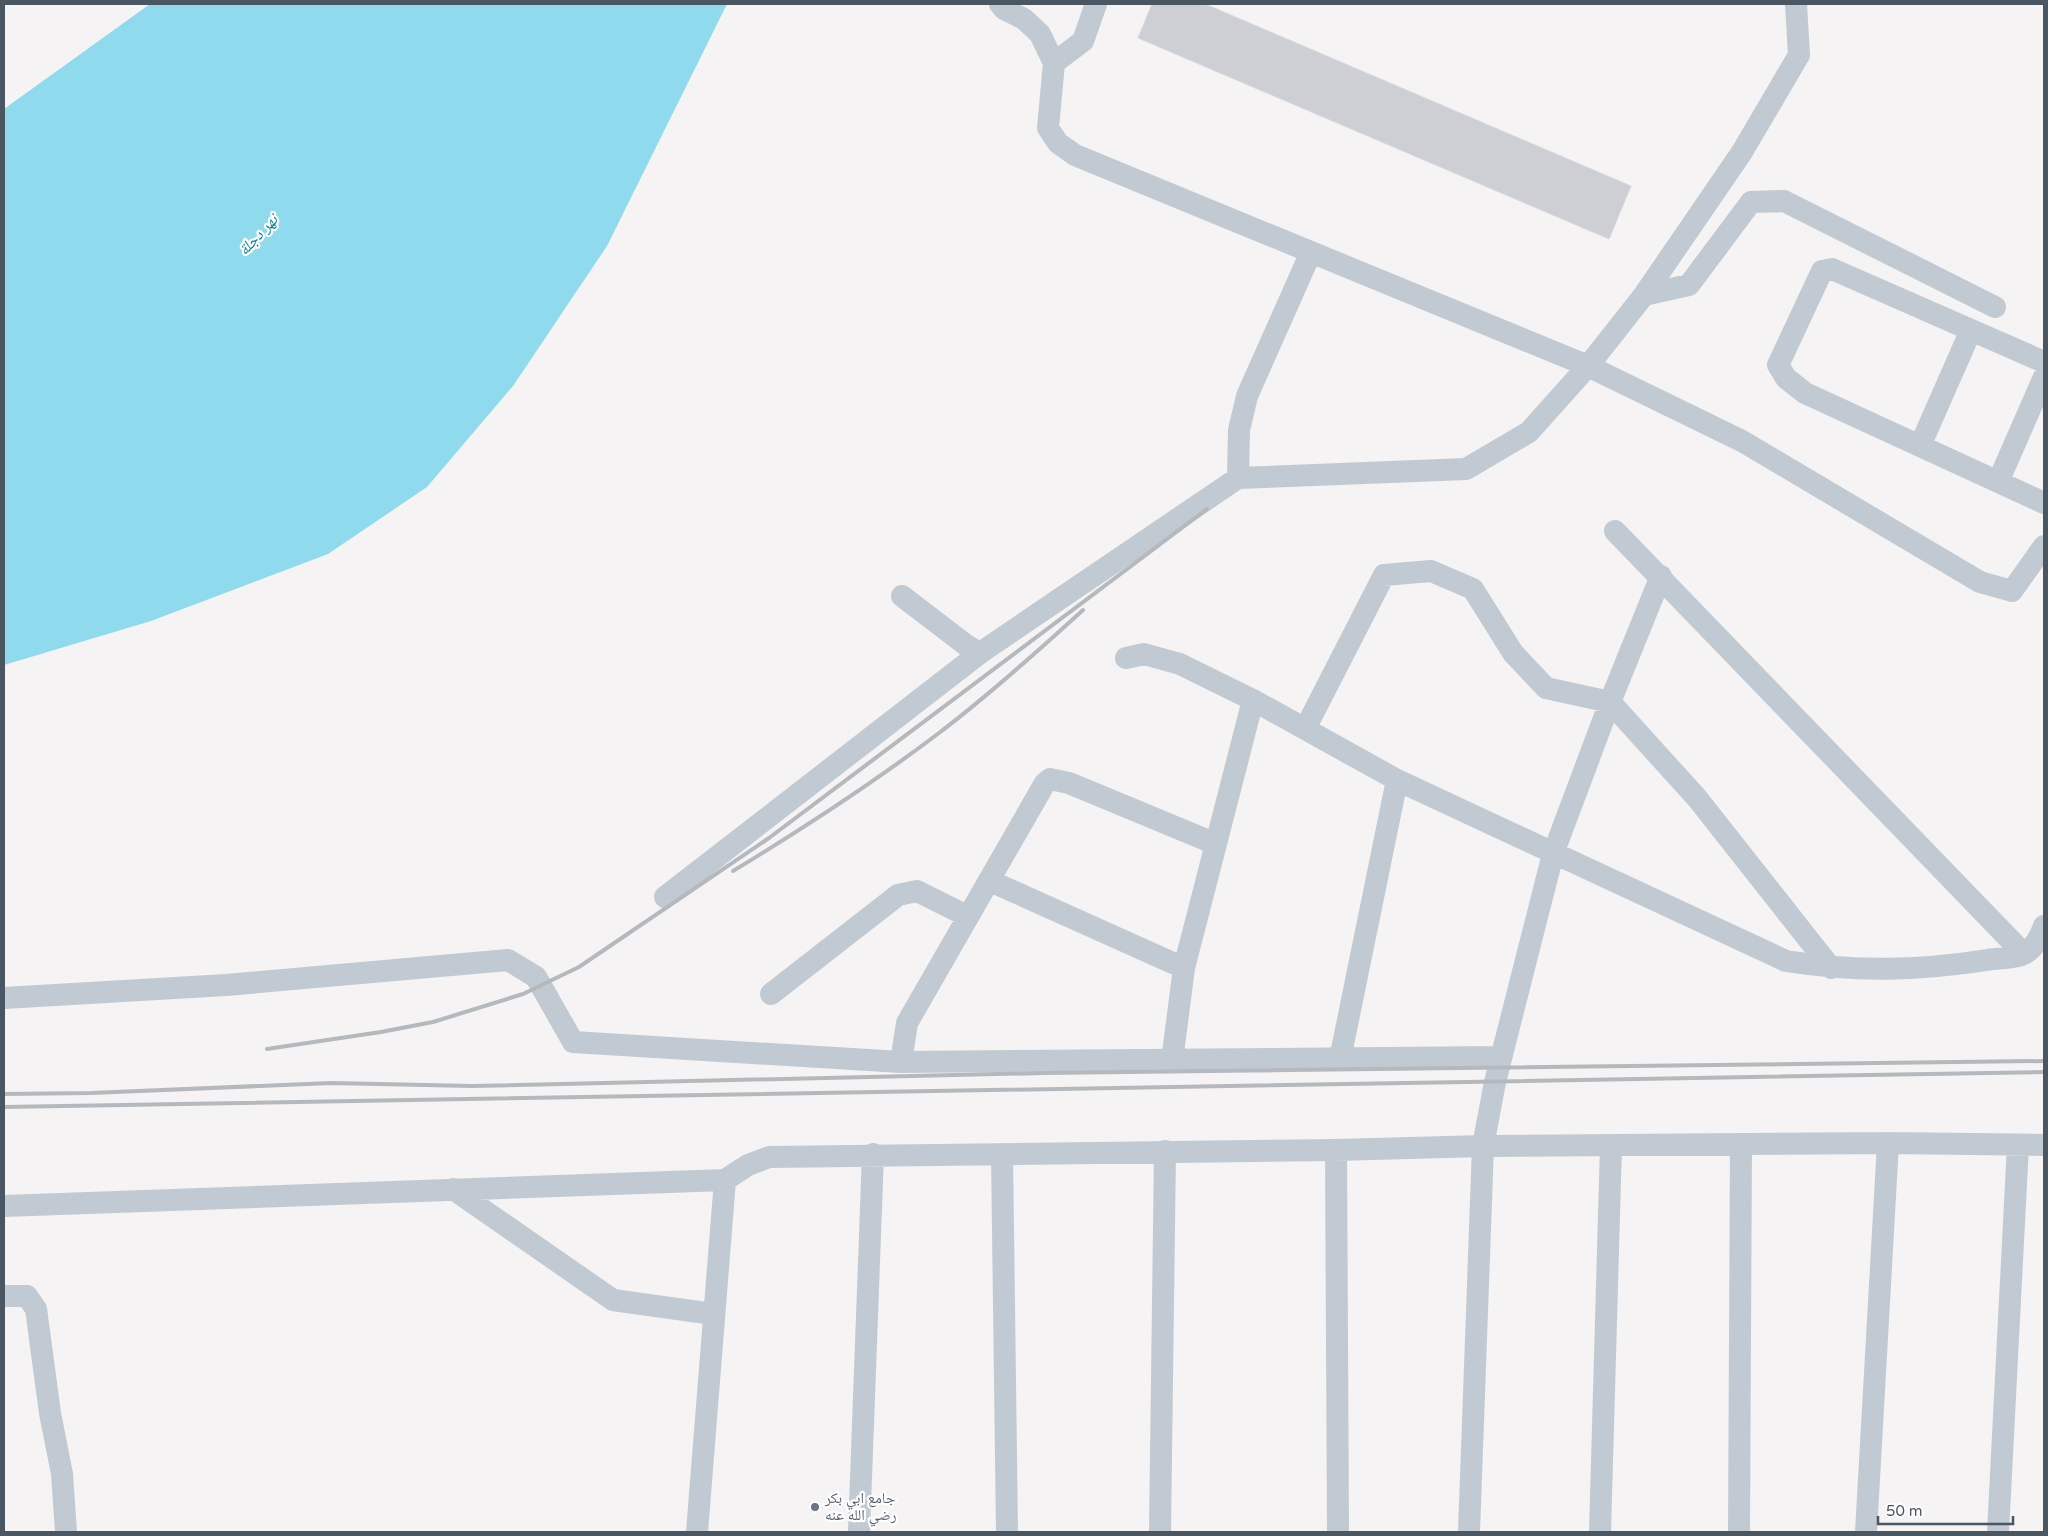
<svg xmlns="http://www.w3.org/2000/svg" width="2048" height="1536" viewBox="0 0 2048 1536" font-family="'Varela Round','Noto Naskh Arabic',sans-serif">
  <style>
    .water { fill: #90daee }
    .building { fill: #cdcfd5; stroke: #d7d9de }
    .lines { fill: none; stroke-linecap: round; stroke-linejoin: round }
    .minor { stroke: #c1cad2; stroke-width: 22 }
    .rail { stroke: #b5b8bd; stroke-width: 4 }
    .worship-dot { fill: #6b7280; stroke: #fff; stroke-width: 2 }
    .labels { text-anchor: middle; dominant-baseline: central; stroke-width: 4.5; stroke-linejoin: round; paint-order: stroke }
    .worship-label { font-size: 15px; fill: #5b616d; stroke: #fff; text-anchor: start }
    .water-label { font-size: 16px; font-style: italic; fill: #0c7c9b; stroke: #fff }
  </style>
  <rect width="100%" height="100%" fill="#f5f3f3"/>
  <path class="water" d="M150,4H727L607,246L513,386L427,487L328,554L151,621L4,665V109Z"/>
  <path class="building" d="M1152,4H1205L1631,186L1609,239L1138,38Z"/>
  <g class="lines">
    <path class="minor" d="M1000,4L1004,9L1024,19L1040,34L1054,63L1048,128L1058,143L1075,155L1588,366L1742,441L1980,582L2012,591L2044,546
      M1054,63L1083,41L1096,4
      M1644,295L1689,285L1751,202L1784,201L1995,307
      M2044,362L1832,269L1822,271L1778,365L1786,378L1805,393L2044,503
      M1920,446L1971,330
      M1238,478L1239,430L1247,396L1311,252
      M1998,482L2044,377
      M1615,531L2024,954
      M902,596L966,645L980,653
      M1126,658L1144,654L1180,664L1253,700L1397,780L1786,961C1855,972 1917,971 1987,960C1998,958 2015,959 2024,954C2035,948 2040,937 2044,926
      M1305,729L1384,575L1431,571L1473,589L1513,653L1546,688L1610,702L1697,798L1831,968
      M990,881L1184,968
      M665,897L980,653L1238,478L1466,469L1529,432L1588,366L1644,295L1742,152L1799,55L1796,4
      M771,994L898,895L917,891L967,916
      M4,998L226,985L508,960L536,977L573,1042L901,1062L1501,1057
      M1340,1059L1397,780
      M1172,1061L1184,968L1253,700
      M901,1062L907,1023L1045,783L1050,779L1069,783L1216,844
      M1336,1150L1338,1532
      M1002,1154L1007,1532
      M453,1189L613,1300L713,1314
      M4,1206L725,1180L748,1165L769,1157L1336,1150L1483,1146L1888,1143L2044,1145
      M4,1296H27L36,1309L50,1413L62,1474L66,1532
      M697,1532L725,1180
      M859,1532L873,1154
      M1160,1532L1165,1151
      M1469,1532L1483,1146L1495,1082L1553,854L1610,702L1661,576
      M1600,1532L1611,1145
      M1739,1532L1741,1144
      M1866,1532L1888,1143
      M1998,1532L2018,1145"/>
    <path class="rail" d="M733,871C804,828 873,783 939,733C989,695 1037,652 1083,610
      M267,1049L381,1032L433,1022L523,994L579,967L769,838L1207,509
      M4,1094L91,1093L331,1083L472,1086L1044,1073L2044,1061
      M4,1107L2044,1072"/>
  </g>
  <circle class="worship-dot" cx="815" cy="1507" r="5"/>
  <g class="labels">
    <g class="worship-label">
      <text x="825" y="1498">جامع ابي بكر<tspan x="825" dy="17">رضي الله عنه</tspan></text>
    </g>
    <g class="water-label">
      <text transform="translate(258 235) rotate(-47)">نهر دجلة</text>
    </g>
  </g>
  <rect width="2048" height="1536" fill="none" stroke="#4a5661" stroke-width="10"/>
  <path d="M1878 1516v8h135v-8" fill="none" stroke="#4a5661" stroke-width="2.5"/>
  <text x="1886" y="1516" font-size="15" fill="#4a5661" stroke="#ffffff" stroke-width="4" paint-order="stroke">50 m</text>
</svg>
